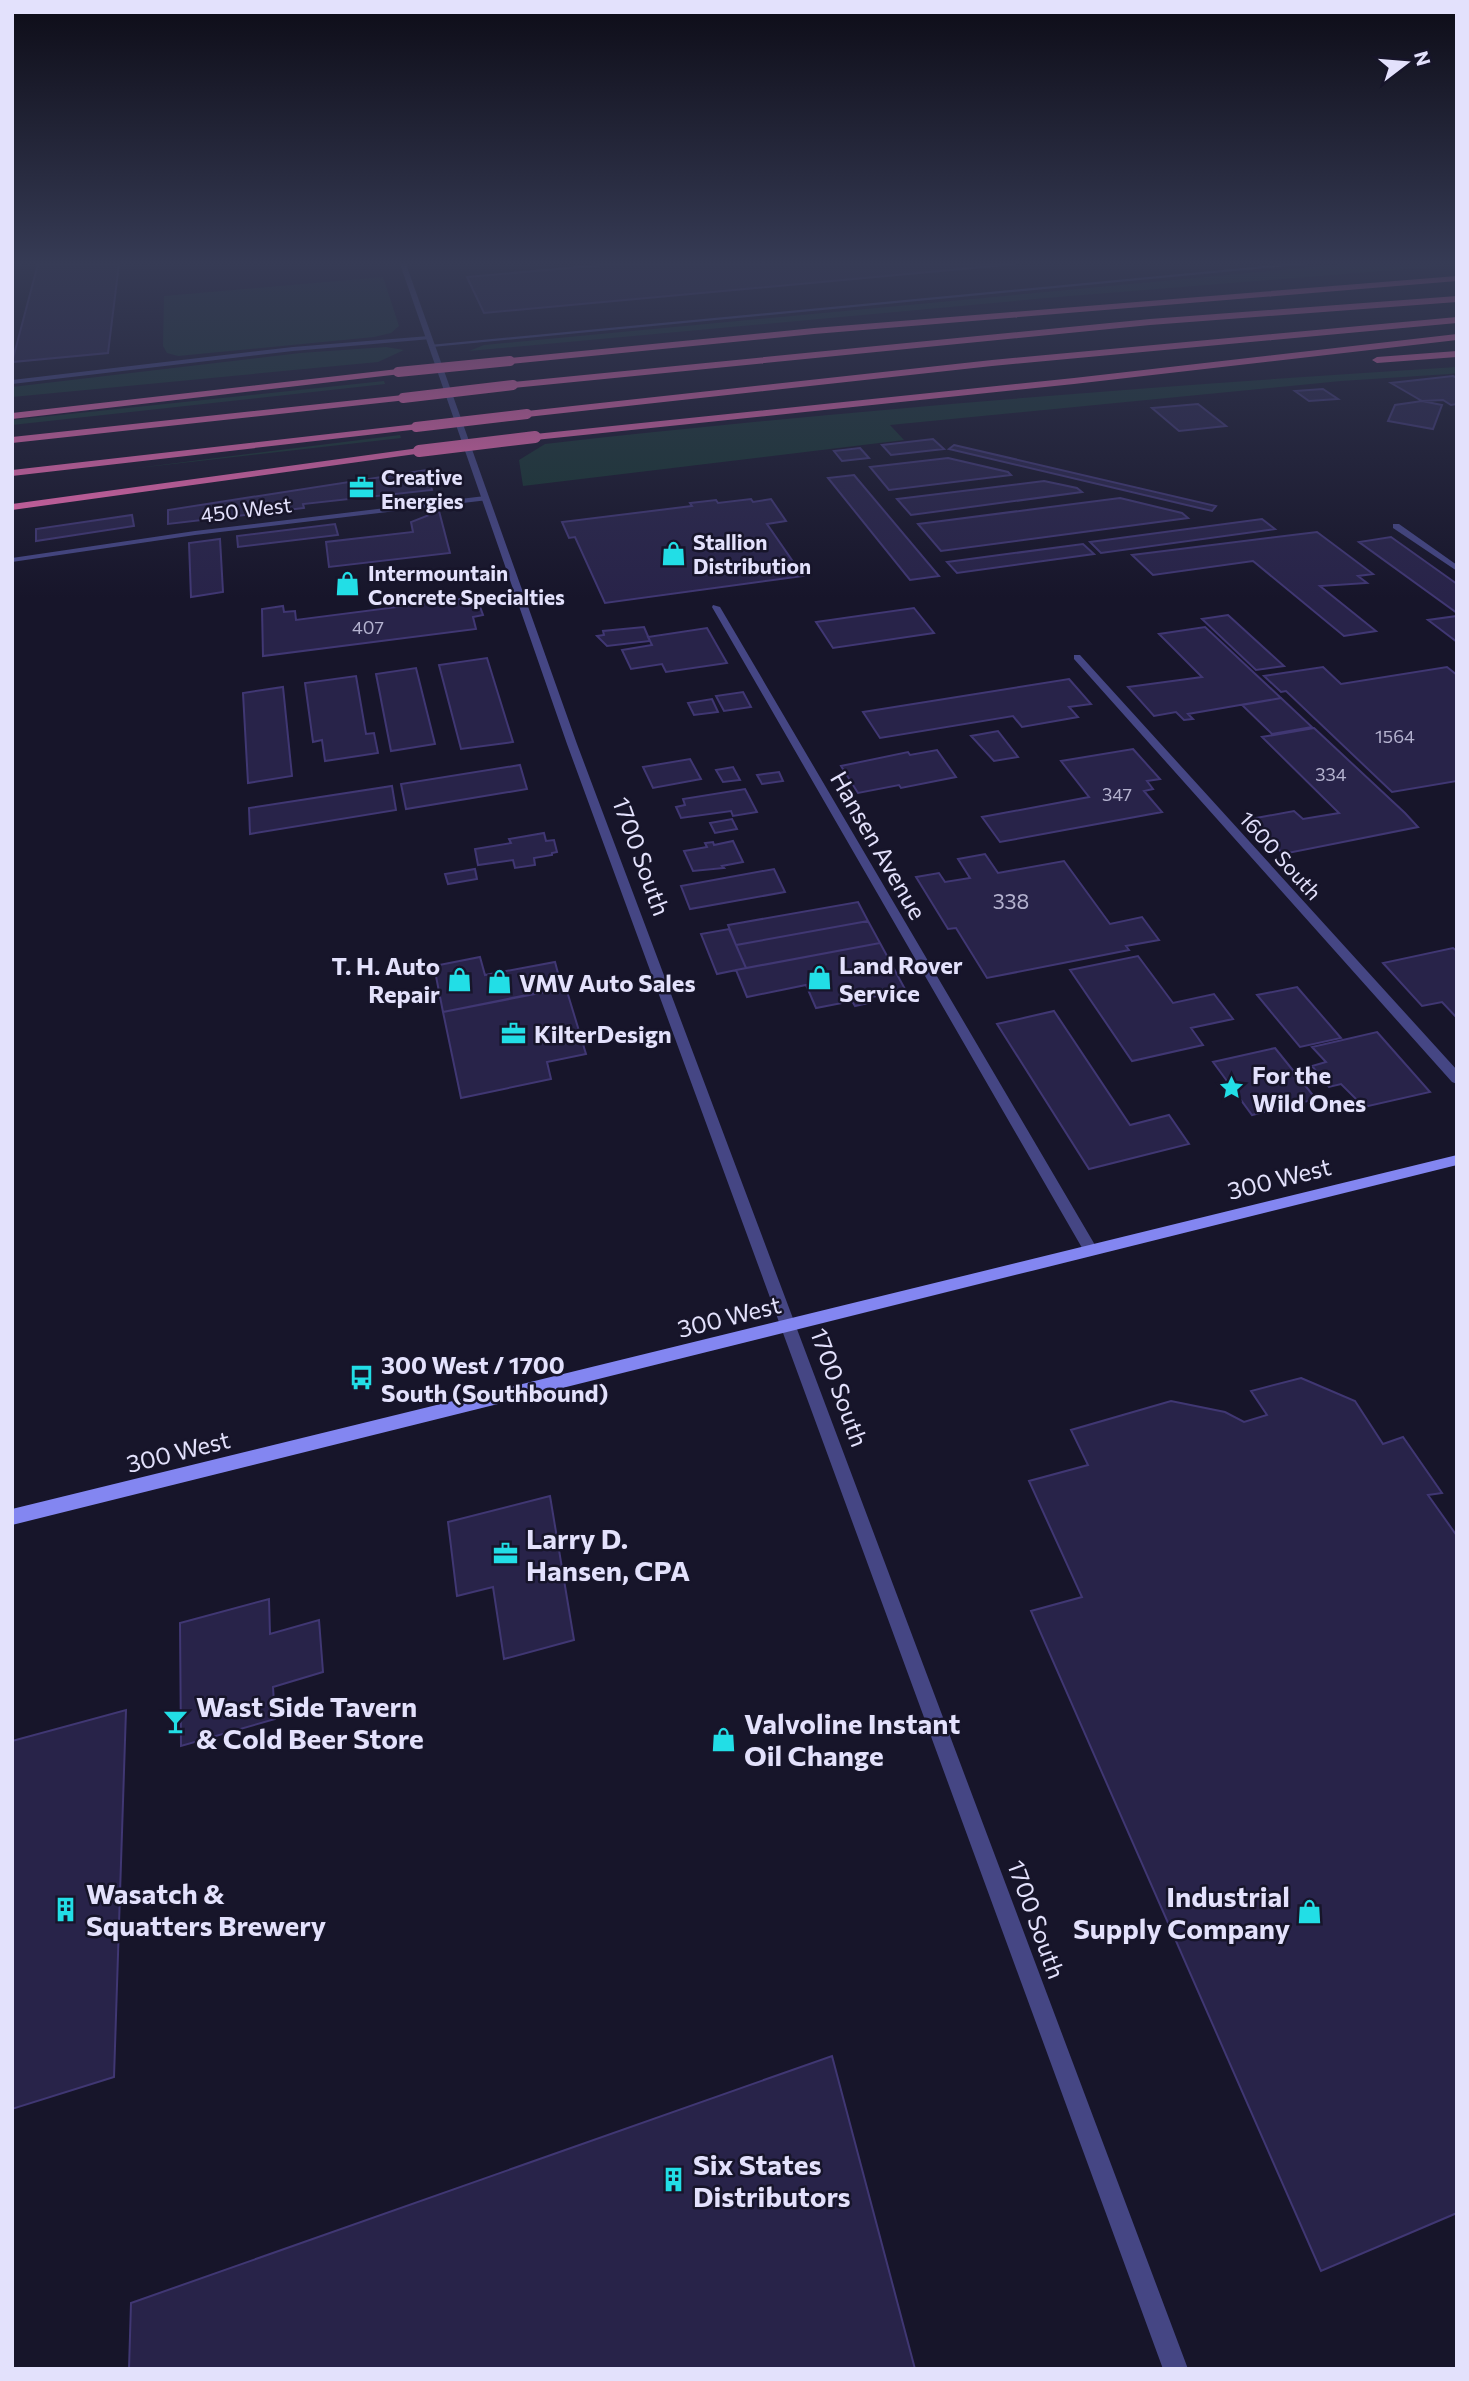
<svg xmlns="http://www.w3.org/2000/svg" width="1469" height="2381" viewBox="0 0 1469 2381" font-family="Commissioner,sans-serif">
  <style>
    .green { fill: #183431 }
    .building { fill: #282349; stroke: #403773; stroke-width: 2 }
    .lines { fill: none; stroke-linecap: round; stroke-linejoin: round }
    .minor { fill: #454684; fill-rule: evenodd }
    .tertiary { fill: #454684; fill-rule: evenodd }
    .secondary { fill: #8386f1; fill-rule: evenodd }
    .motorway { fill: #ee6ab0; fill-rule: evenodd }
    .motorway-bridge-far1 { stroke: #ee6ab0; stroke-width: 10 }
    .motorway-bridge { stroke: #ee6ab0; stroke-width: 12 }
    .labels { text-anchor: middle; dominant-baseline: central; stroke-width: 5; stroke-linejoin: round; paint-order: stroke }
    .far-number-label { font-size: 18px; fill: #b4b2cf }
    .far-poi-label { font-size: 21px; font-weight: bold; fill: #e3e1fc; stroke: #17152a; text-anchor: start }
    .far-street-label { font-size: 21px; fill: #e3e1fc; stroke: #17152a }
    .number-label { font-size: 21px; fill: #b4b2cf }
    .street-label { font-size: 24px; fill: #e3e1fc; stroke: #17152a }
    .poi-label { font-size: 24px; font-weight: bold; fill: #e3e1fc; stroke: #17152a; text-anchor: start }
    .near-poi-label { font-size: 28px; font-weight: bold; fill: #e3e1fc; stroke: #17152a; text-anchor: start }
  </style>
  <rect width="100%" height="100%" fill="#17152a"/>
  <path class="green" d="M1343,264L1457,265L1058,297L469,351L484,345Z
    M383,277L399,326L391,333L374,337L178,356L167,353L163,346L164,296Z
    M386,347L404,350L378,362L12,397V387L300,353Z
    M1457,367V373L1449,374L1341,381L890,425L904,440L523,486L519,460L545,444C848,410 1152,386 1457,367Z
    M384,381L385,384L12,425V420Z
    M400,435L401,438L129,469Z"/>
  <path class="building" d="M38,264H119L108,353L12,362Z
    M614,264H1016L484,313L467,277Z
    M1453,376L1457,378V404L1451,405L1443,400L1422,401L1391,383Z
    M1323,389L1338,399L1309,401L1295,391Z
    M1422,401L1442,405L1433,429L1388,421L1395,405Z
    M1198,404L1226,426L1179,431L1152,408Z
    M933,439L944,449L891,455L882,445Z
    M954,445L1216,506L1212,511L949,449Z
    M860,448L869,458L842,461L834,451Z
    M948,458L1008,472L1011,475L889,490L870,467Z
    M426,470L432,490L303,504L304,508L168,524V510Z
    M854,475L939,576L910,580L828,478Z
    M1044,481L1077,488L1082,492L911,515L897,499Z
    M1120,498L1182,513L1188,518L941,551L918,524Z
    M751,499L753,502L771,499L786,521L767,524L803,576L605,603L575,537L569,538L562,522L692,506L690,503L716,500L718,503Z
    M439,511L450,553L329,567L326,542L413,532L411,522Z
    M132,515L134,526L36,541V529Z
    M1262,519L1275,529L1101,553L1090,542Z
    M335,524L338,535L238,547L237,536Z
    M1317,532L1373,574L1358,576L1367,583L1320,586L1376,631L1344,636L1253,561L1153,575L1132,555Z
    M1391,537L1457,584V613L1359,542Z
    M220,539L223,592L191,597L189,543Z
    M1083,544L1094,554L957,573L947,562Z
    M467,598L469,606L479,604L483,615L473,617L476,629L263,656L262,609L283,606L284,612L295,611L296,620Z
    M914,608L934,633L833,648L816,622Z
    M1228,615L1284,666L1256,670L1202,619Z
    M1457,616V642L1428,620Z
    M644,627L650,641L607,646L597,636L604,635L603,631Z
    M1205,627L1281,698L1188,714L1193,719L1184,720L1176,712L1154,716L1128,687L1202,677L1159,634Z
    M707,628L727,663L666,672L662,664L631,669L622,650L652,645L648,637Z
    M487,658L513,742L461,749L439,665Z
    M1323,667L1341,684L1447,667L1457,675V781L1392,792L1286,691L1281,692L1264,676Z
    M416,668L435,744L391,751L376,674Z
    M356,676L366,734L374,733L378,753L325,761L322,740L313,742L305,683Z
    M1069,679L1091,704L1069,707L1078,717L1022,727L1013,716L880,738L863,712Z
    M283,687L292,776L248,783L243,693Z
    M743,692L751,707L724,711L716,696Z
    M1281,698L1312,727L1272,734L1242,705Z
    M712,699L718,712L694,715L688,703Z
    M1314,728L1405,813L1418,827L1283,854L1251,819L1294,811L1303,819L1339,813L1262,737Z
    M998,731L1018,757L994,761L971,736Z
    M1133,749L1160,779L1147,781L1153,789L1144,791L1162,812L1000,842L982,817L1089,797L1061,761Z
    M937,750L956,777L901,788L899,785L858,793L841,766L908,752L910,755Z
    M690,759L701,779L653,788L643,767Z
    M520,765L527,789L406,809L401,784Z
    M733,767L740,780L723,782L716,770Z
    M779,772L783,781L762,784L757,775Z
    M392,786L396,810L250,834L249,808Z
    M745,789L757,812L733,816L731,811L681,818L676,807L685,805L683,799Z
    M732,819L737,829L715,833L710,823Z
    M544,833L546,841L554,840L557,852L552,853V855L534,858L535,865L515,868L513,860L478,865L475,849L511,843L509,839Z
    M733,841L743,862L722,866L724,868L693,871L684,851L707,847L705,843L713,842L714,845Z
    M985,854L998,873L1064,861L1110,924L1142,917L1159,940L1126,946L1129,950L987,978L956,928L948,929L916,877L939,873L945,882L970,878L958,859Z
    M475,869L477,879L448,884L445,874Z
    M774,869L785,892L690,909L681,886Z
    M858,902L868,921L736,945L728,925Z
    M868,921L880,943L746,968L736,945Z
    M729,929L746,968L717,974L701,934Z
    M880,943L906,991L866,998L868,1003L855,1006L852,1001L816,1008L806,985L747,997L736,970Z
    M1453,948L1457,951V1018L1442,1002L1422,1006L1383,963Z
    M1138,956L1173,1003L1214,994L1233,1019L1191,1028L1203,1045L1132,1061L1070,970Z
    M480,957L485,975L555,962L562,988L443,1012L434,966Z
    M1297,987L1341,1038L1300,1047L1257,995Z
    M566,988L586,1054L547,1062L551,1079L461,1098L443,1012Z
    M1054,1011L1130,1125L1169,1115L1189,1144L1089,1169L997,1024Z
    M1377,1032L1430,1092L1364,1107L1341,1084L1329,1087L1312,1066L1326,1062L1312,1047Z
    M1275,1048L1316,1099L1252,1115L1213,1062Z
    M1301,1378L1355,1401L1383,1444L1403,1437L1442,1493L1428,1495L1457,1536V2213L1321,2271L1031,1611L1082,1597L1029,1481L1088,1465L1071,1430L1171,1401L1225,1412L1244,1422L1267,1415L1251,1391Z
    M550,1496L574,1640L504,1659L493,1587L457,1596L448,1522Z
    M269,1599L270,1634L319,1620L323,1672L273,1687L275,1719L181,1746L180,1623Z
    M126,1710L114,2077L12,2109V1741Z
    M832,2056L915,2369H129L131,2303Z"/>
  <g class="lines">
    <path class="minor" d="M1285,264H1309L432,347L429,345Z
      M429,336L431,339L293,351L12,384V380L293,347Z
      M485,496H488V500L195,535L12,562V558L195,531Z
      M1393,524H1399L1457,565V571L1393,528Z
      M713,605L720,607L1095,1245L1097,1249L1095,1253H1085L712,607Z
      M1074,655H1080L1457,1070V1084L1452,1082L1074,659Z"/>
    <path class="tertiary" d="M400,264H406L577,744L1188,2369H1163L567,744Z"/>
    <path class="secondary" d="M1457,1155V1165L12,1525V1509Z"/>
    <path class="motorway" d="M1457,276V281L814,334L510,364L505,361L510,358L814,328Z
      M1457,296V302L1150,325L513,388L508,385L513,382L1150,319Z
      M1457,317V323L992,366L527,417L522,414L527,411L992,360Z
      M1457,334V340L1074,384L535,440L530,437L535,434L1074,378Z
      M1457,351V357L1377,363L1372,360L1377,357Z
      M398,369L403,372L401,374L12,419V413Z
      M403,395L407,396V400L12,443V437Z
      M416,424L421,427L420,429L12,476V470Z
      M419,448L424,451L423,453L12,510V504Z"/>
    <path class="motorway-bridge-far1" d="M398,372L510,361
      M403,398L513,385
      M416,427L527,414"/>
    <path class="motorway-bridge" d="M419,451L535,437"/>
  </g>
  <linearGradient id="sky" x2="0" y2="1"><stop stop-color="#0d0c17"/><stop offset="0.44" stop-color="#363b55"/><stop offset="1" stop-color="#363b55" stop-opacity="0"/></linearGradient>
  <rect width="1469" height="598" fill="url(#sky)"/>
  <defs>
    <symbol id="office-bare" viewBox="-9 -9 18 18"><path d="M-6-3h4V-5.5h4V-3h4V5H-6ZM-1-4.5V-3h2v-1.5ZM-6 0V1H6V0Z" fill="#22dee6" stroke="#17152a" stroke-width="2.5" paint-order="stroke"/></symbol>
    <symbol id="shop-bare" viewBox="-9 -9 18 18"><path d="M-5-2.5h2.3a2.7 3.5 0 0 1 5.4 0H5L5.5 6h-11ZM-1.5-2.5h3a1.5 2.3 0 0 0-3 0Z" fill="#22dee6" stroke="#17152a" stroke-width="2.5" paint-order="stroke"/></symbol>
    <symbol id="sight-bare" viewBox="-9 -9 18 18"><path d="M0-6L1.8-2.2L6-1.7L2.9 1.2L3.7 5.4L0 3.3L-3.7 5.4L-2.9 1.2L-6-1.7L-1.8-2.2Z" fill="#22dee6" stroke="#17152a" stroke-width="2.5" paint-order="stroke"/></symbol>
    <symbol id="bus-bare" viewBox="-9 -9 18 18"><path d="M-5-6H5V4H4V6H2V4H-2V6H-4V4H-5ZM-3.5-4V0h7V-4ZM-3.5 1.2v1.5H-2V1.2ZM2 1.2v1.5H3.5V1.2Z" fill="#22dee6" stroke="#17152a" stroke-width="2.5" paint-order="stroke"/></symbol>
    <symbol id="bar-bare" viewBox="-9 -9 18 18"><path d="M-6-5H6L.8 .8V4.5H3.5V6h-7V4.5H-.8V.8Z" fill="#22dee6" stroke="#17152a" stroke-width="2.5" paint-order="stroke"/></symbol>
    <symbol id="building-bare" viewBox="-9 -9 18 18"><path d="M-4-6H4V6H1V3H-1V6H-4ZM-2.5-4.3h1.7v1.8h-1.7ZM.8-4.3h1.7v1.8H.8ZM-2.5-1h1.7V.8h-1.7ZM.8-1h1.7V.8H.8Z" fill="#22dee6" stroke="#17152a" stroke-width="2.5" paint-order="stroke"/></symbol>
  </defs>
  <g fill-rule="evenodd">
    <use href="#office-bare" x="344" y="470" width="35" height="35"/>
    <use href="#shop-bare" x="656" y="536" width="35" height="35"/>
    <use href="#shop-bare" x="330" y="566" width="35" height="35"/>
    <use href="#shop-bare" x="802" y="960" width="35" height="35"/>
    <use href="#shop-bare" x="442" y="962" width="35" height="35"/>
    <use href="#shop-bare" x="482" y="964" width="35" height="35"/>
    <use href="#office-bare" x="496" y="1016" width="35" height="35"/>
    <use href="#sight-bare" x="1214" y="1070" width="35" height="35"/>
    <use href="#bus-bare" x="344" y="1360" width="35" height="35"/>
    <use href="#office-bare" x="488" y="1536" width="35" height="35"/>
    <use href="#bar-bare" x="158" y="1704" width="35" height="35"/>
    <use href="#shop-bare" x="706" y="1722" width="35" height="35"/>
    <use href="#building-bare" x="48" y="1892" width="35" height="35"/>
    <use href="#shop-bare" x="1292" y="1894" width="35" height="35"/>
    <use href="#building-bare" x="656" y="2162" width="35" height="35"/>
  </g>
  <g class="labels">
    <g class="far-number-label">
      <text x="368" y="627">407</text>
      <text x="1395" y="736">1564</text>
      <text x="1331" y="774">334</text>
      <text x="1117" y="794">347</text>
    </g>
    <g class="far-poi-label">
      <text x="381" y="476">Creative<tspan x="381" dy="24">Energies</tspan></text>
      <text x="693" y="541">Stallion<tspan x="693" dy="24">Distribution</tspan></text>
      <text x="368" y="572">Intermountain<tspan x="368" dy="24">Concrete Specialties</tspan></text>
    </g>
    <g class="far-street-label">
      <text transform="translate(246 509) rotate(-7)">450 West</text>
      <text transform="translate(1281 855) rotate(48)">1600 South</text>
    </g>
    <g class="number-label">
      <text x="1011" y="900">338</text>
    </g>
    <g class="street-label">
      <text transform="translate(879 845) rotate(60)">Hansen Avenue</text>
      <text transform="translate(642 856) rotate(70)">1700 South</text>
      <text transform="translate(1279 1178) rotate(-14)">300 West</text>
      <text transform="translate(729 1316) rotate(-14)">300 West</text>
      <text transform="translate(840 1387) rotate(70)">1700 South</text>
      <text transform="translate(178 1451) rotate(-14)">300 West</text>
      <text transform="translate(1037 1919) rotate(70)">1700 South</text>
    </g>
    <g class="poi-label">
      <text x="839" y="964">Land Rover<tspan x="839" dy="28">Service</tspan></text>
      <text x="440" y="965" text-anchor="end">T. H. Auto<tspan x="440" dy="28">Repair</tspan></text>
      <text x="519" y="982">VMV Auto Sales</text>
      <text x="534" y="1033">KilterDesign</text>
      <text x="1252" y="1074">For the<tspan x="1252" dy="28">Wild Ones</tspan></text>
      <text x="381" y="1364">300 West / 1700<tspan x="381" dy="28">South (Southbound)</tspan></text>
    </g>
    <g class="near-poi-label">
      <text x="526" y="1538">Larry D.<tspan x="526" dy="32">Hansen, CPA</tspan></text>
      <text x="196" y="1706">Wast Side Tavern<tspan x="196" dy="32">&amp; Cold Beer Store</tspan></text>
      <text x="744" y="1723">Valvoline Instant<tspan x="744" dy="32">Oil Change</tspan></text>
      <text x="86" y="1893">Wasatch &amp;<tspan x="86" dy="32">Squatters Brewery</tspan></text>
      <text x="1290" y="1896" text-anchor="end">Industrial<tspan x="1290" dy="32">Supply Company</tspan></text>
      <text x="693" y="2164">Six States<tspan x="693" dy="32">Distributors</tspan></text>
    </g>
  </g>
  <rect width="1469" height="2381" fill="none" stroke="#e3e1fc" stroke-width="28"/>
  <g transform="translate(1406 63) rotate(74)" stroke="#17152a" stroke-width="5" paint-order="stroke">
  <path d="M0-5L12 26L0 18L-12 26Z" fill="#e3e1fc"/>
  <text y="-10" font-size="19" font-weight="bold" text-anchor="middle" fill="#e3e1fc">N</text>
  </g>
</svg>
